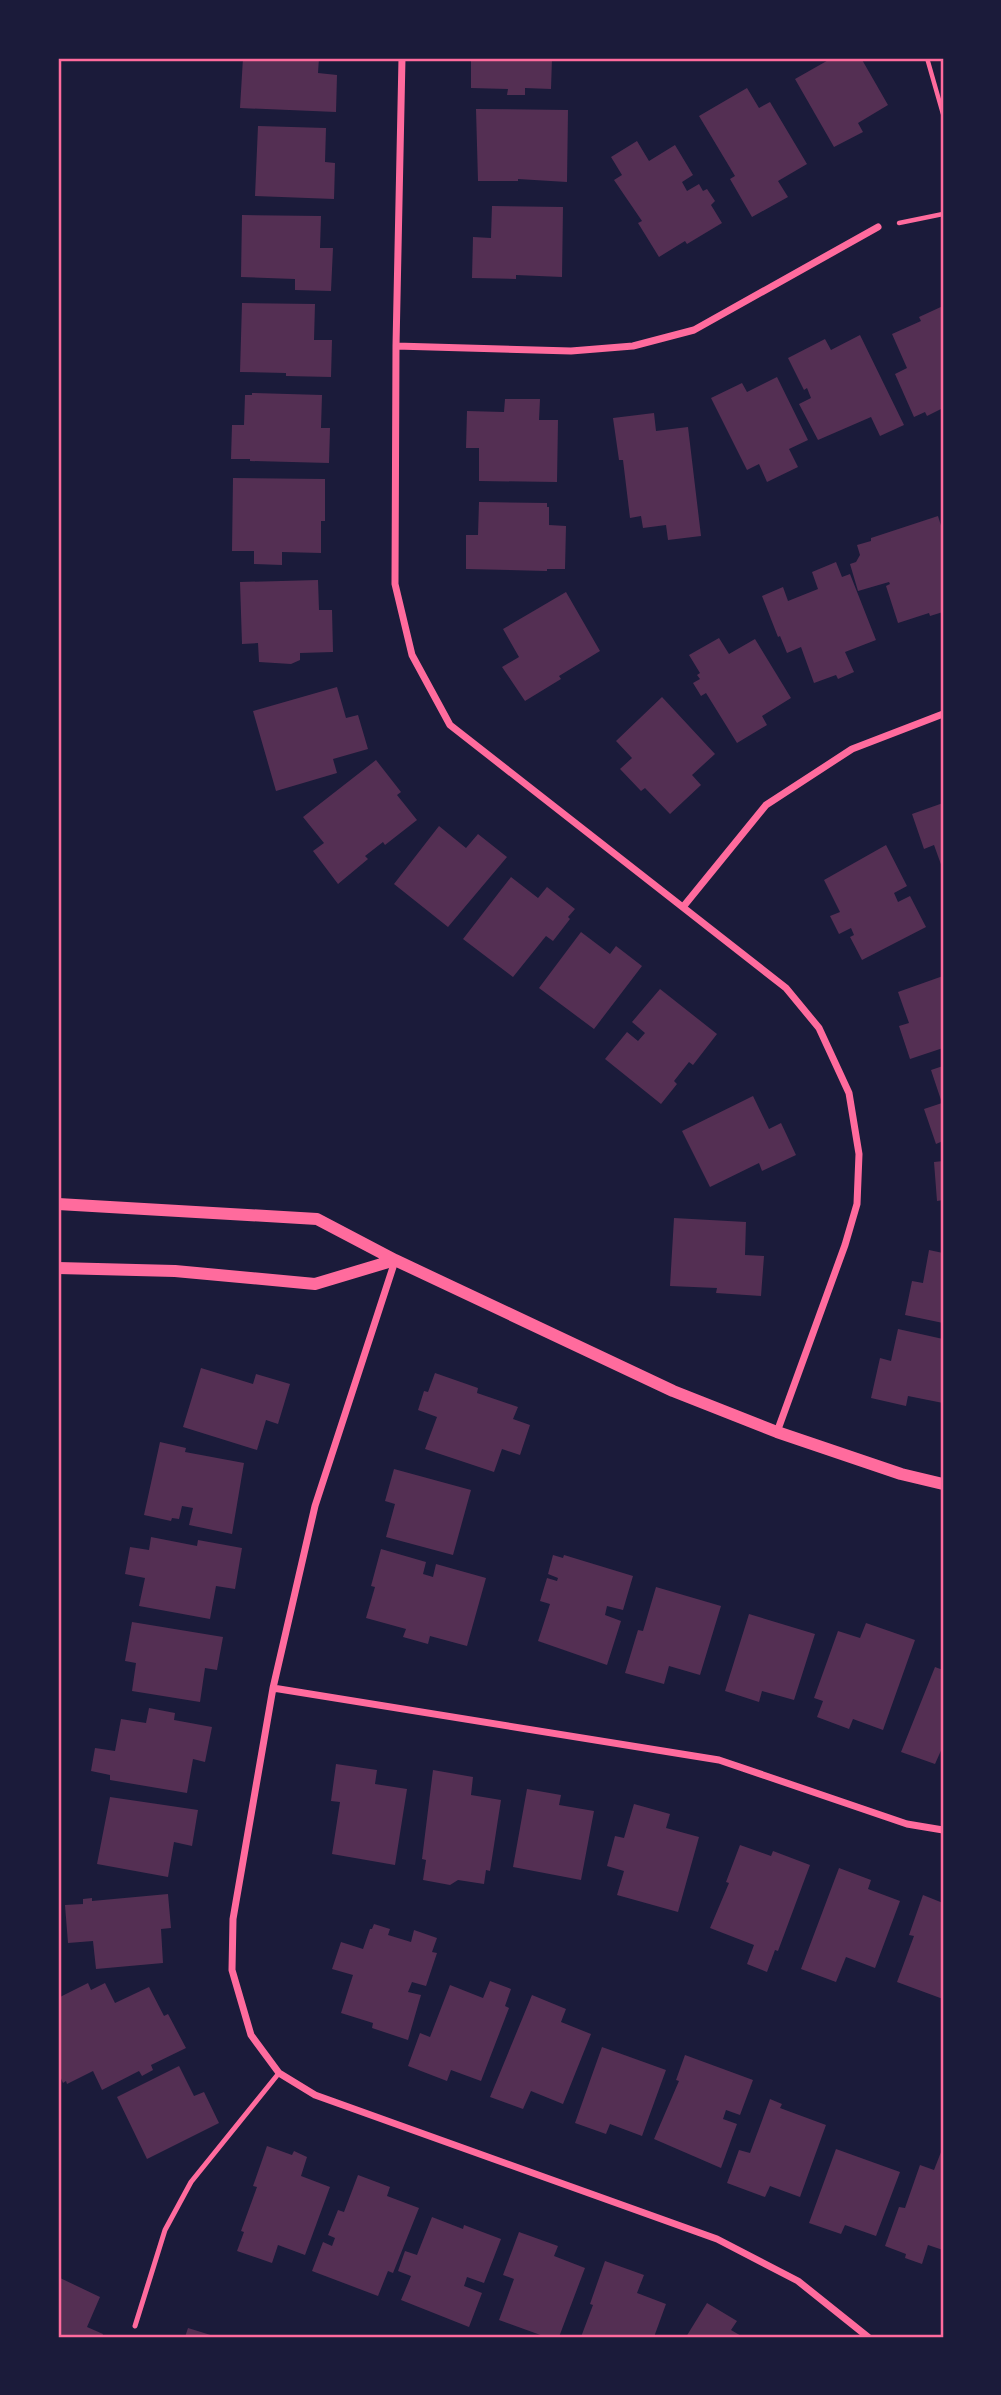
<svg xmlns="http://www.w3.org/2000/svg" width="1001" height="2395" viewBox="0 0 1001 2395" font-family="'Work Sans',sans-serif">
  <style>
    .building { fill: #542f53 }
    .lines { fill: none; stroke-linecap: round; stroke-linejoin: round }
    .path { stroke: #ff6b9d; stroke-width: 4.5 }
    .service { stroke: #ff6b9d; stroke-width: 5 }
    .minor { stroke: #ff6b9d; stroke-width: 7 }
    .tertiary { stroke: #ff6b9d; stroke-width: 12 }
    .neatline { fill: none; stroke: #ff6b9d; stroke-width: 2.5 }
  </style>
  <rect width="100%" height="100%" fill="#1b1b3a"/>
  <path class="building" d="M243,58H319L318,73L337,75L336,112L240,108Z
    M471,58H552L551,89L525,88V95H507L508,89L471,88Z
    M832,58H861L888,105L858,123L863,132L834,147L795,79Z
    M747,88L759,108L770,102L807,164L778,181L788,197L752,217L730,179L735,176L699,116Z
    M476,109L568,110L567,182L518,179V181H478Z
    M258,126L326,128L325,162L335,163L334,199L255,196Z
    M637,141L649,161L675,145L693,175L682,182L687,191L699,184L703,191L707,189L715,201L711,205L722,223L687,244L685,241L659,257L638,223L642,221L614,180L622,175L611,157Z
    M492,206L563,207L562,277L516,275V279L472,278L473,237L491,238Z
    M242,215L321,216L320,248H333L331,291L295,290V279L241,277Z
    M242,303L315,304L314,340H332L331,377L286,376V373L240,372Z
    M943,306V408L927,416L925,412L914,417L895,374L907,368L892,334L921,321L919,317Z
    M860,335L904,425L880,436L871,417L818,440L799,404L811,398L807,388L804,390L788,358L825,339L831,350Z
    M777,377L808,440L789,449L798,467L767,482L759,464L747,470L711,398L742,383L747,392Z
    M252,393L322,395L321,428H330L329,463L250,461V459H231L232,425H244L245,395H252Z
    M505,399H540L539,420H558L557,482L479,481V448H466L467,411L504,412Z
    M654,413L656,431L688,427L701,536L668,540L666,525L643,528L641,516L630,518L623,460H619L613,418Z
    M233,478L325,479V521H321V553L282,552V565L254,564V551H232Z
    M479,502L547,503V507H549V525L566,526L565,569H547V571L466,569V535H478Z
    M938,516L943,532V612L930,616L929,613L898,623L886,586L890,584L889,582L858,591L850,564L856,562L860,555L857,545L871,541V538Z
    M836,562L842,577L850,574L876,640L845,652L854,672L838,679L836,675L814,683L801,647L787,653L780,636L778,637L762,596L783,587L788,601L818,589L812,572Z
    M318,580L319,610H332L333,652L300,653V660L291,664L259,662L258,643L242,644L240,582Z
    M566,592L600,651L559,676L561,679L525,701L502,667L519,657L503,629Z
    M719,638L729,654L755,639L791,698L762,716L767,725L737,743L706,693L701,696L693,683L700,679L697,675L700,673L689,655Z
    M337,687L346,718L358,715L368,749L333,759L337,773L276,791L253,711Z
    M662,697L715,754L692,775L701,785L670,814L645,788L641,791L620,769L632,758L616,741Z
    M376,760L401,792L397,795L417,820L385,845L383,842L365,856L368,859L338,884L313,851L324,843L303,817Z
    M943,803V870L934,845L924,849L912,814Z
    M439,826L466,848L478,834L507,857L448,927L394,884Z
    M886,845L907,886L894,893L898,902L910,896L926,927L862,960L850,937L854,935L851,928L839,934L830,916L840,912L824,880Z
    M511,877L538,898L547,887L575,909L568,917L570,919L553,941L546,936L513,977L463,939Z
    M581,932L610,954L616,946L642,966L594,1029L539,988Z
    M943,976V1048L910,1059L899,1026L909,1023L898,992Z
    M660,989L717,1034L693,1065L689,1062L674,1081L677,1084L661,1104L605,1059L627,1032L638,1041L645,1033L632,1022Z
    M943,1066V1141L936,1144L924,1109L942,1103L931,1070Z
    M753,1096L769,1129L781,1123L796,1155L762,1171L759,1163L710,1187L682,1131Z
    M943,1161V1200L937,1201L934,1162Z
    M674,1218L746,1222L745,1255L764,1256L761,1296L716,1293L717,1288L670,1286Z
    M929,1250L943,1253V1323L905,1315L912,1281L923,1283Z
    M898,1329L943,1339V1403L908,1396L906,1406L871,1398L880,1358L891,1361Z
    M201,1368L253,1384L256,1374L290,1384L278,1424L266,1420L257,1450L183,1427Z
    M435,1373L478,1388L477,1393L518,1407L513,1419L530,1425L520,1455L502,1449L494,1472L425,1449L437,1417L418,1410L424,1391L428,1392Z
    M160,1442L186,1448L185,1452L244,1463L232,1534L189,1525L193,1508L182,1506L179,1519L172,1518L171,1521L144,1515Z
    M394,1469L471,1490L453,1555L386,1537L395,1504L385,1501Z
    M151,1537L197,1546L198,1540L242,1548L235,1589L216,1586L210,1619L139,1606L145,1578L125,1574L130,1547L149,1550Z
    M381,1549L426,1562L423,1574L433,1577L436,1564L486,1578L467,1646L430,1636L428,1644L403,1637L406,1629L366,1618L375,1587L371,1586Z
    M553,1555L563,1558L564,1555L633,1576L623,1610L607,1606L605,1615L621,1621L607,1665L538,1641L550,1604L540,1601L547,1578L557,1581L558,1578L548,1574Z
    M656,1587L721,1606L700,1675L669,1666L664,1684L625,1673L638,1630L643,1631Z
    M749,1614L815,1634L794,1700L762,1691L759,1702L725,1691Z
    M132,1622L223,1637L217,1670L205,1668L200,1702L132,1691L136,1663L125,1661Z
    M866,1623L915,1640L883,1730L853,1719L849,1729L817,1717L823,1701L814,1698L838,1631L860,1638Z
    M935,1667L943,1670V1746L935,1764L901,1752Z
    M149,1708L175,1713L174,1720L212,1727L205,1762L193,1759L187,1793L110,1780V1775L91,1771L95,1748L115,1751L121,1719L146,1723Z
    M336,1764L377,1770L375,1784L407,1789L395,1865L332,1854L340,1802L331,1801Z
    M433,1770L473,1777L471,1795L501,1800L490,1871L486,1870L484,1884L458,1880L450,1885L423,1880L426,1860L422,1859Z
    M527,1789L561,1795L559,1805L594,1811L581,1880L513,1867Z
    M110,1797L198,1810L192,1846L174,1842L168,1877L97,1864Z
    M634,1804L670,1814L666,1828L699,1837L678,1912L617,1895L624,1871L607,1866L615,1836L624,1838Z
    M740,1845L771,1856L773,1851L810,1865L778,1951L775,1950L767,1972L747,1964L754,1945L710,1928L729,1883L726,1882Z
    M839,1868L871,1880L868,1889L900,1901L875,1968L846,1957L836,1982L801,1969Z
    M168,1894L171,1928L161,1929L163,1963L96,1969L93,1941L68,1943L65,1905L83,1904V1899L92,1898V1901Z
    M923,1895L943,1903V1999L897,1982L914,1936L909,1935Z
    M374,1924L390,1929L388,1935L411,1942L414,1930L437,1938L432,1952L437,1953L426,1986L412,1982L408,1992L421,1995L408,2040L372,2028L373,2023L341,2013L353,1975L332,1969L341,1942L363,1949L370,1929H372Z
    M490,1981L511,1989L505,2006L509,2008L481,2081L451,2070L447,2081L408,2066L420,2033L430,2037L450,1985L483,1998Z
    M88,1983L91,1990L105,1983L115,2003L149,1987L164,2016L168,2014L186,2048L151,2065L153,2070L142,2076L139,2071L102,2090L93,2071L67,2084L66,2081L63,2083L58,2072V2021L60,2020L58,2015V1998Z
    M532,1995L566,2009L561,2022L591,2034L563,2104L531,2091L523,2109L490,2097Z
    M602,2047L666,2070L642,2136L610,2124L606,2134L575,2123Z
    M685,2055L753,2080L740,2115L726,2110L723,2119L737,2124L721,2168L654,2139L679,2081L676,2080Z
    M179,2066L194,2096L204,2092L219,2123L147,2159L117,2097Z
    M770,2099L782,2104L780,2108L826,2125L800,2197L770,2186L765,2197L727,2183L739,2150L750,2153Z
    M267,2146L292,2155L294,2151L307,2157L301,2176L330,2187L305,2255L278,2245L272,2263L237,2251L244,2232L241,2231L257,2187L253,2186Z
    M943,2147V2250L928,2245L922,2264L905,2258L906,2254L885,2246L899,2207L905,2208L920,2165L934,2170Z
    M836,2149L900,2172L876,2236L845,2225L841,2234L809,2223Z
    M358,2175L390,2187L387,2196L419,2208L393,2273L388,2271L378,2296L312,2271L323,2242L332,2246L335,2238L328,2235L338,2210L344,2212Z
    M432,2217L463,2229L464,2225L501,2239L484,2283L467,2277L464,2286L482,2293L469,2327L401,2300L411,2276L398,2271L405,2251L417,2255Z
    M519,2232L558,2246L554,2256L585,2268L559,2337H546L499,2320L514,2279L503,2275Z
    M605,2261L644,2275L637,2293L666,2304L654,2337H581L593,2305L590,2304Z
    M58,2277L100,2297L87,2327L103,2334L102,2337H58Z
    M707,2303L737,2321L731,2330L743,2337H686Z
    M188,2328L217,2337H185Z"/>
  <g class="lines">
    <path class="path" d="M927,58L943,114
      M899,223L943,214"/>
    <path class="service" d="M135,2326L165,2230L191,2182L279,2073"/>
    <path class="minor" d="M402,58L396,346L395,584L412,655L450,725L786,988L819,1028L849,1093L859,1154L857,1204L845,1245L777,1432
      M396,346L571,351L633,346L694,330L878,227
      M683,907L766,805L852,749L943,714
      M395,1261L315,1506L273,1688L233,1919L232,1970L251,2035L279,2073L315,2095L717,2239L798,2281L868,2337
      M273,1688L719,1760L907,1824L943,1830"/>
    <path class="tertiary" d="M58,1204L317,1219L395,1260L673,1391L777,1432L901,1474L943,1484
      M58,1268L175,1271L315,1284L395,1260"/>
  </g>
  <rect width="1001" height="2395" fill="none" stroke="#1b1b3a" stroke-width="119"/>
  <rect x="60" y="60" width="882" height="2276" class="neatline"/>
</svg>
